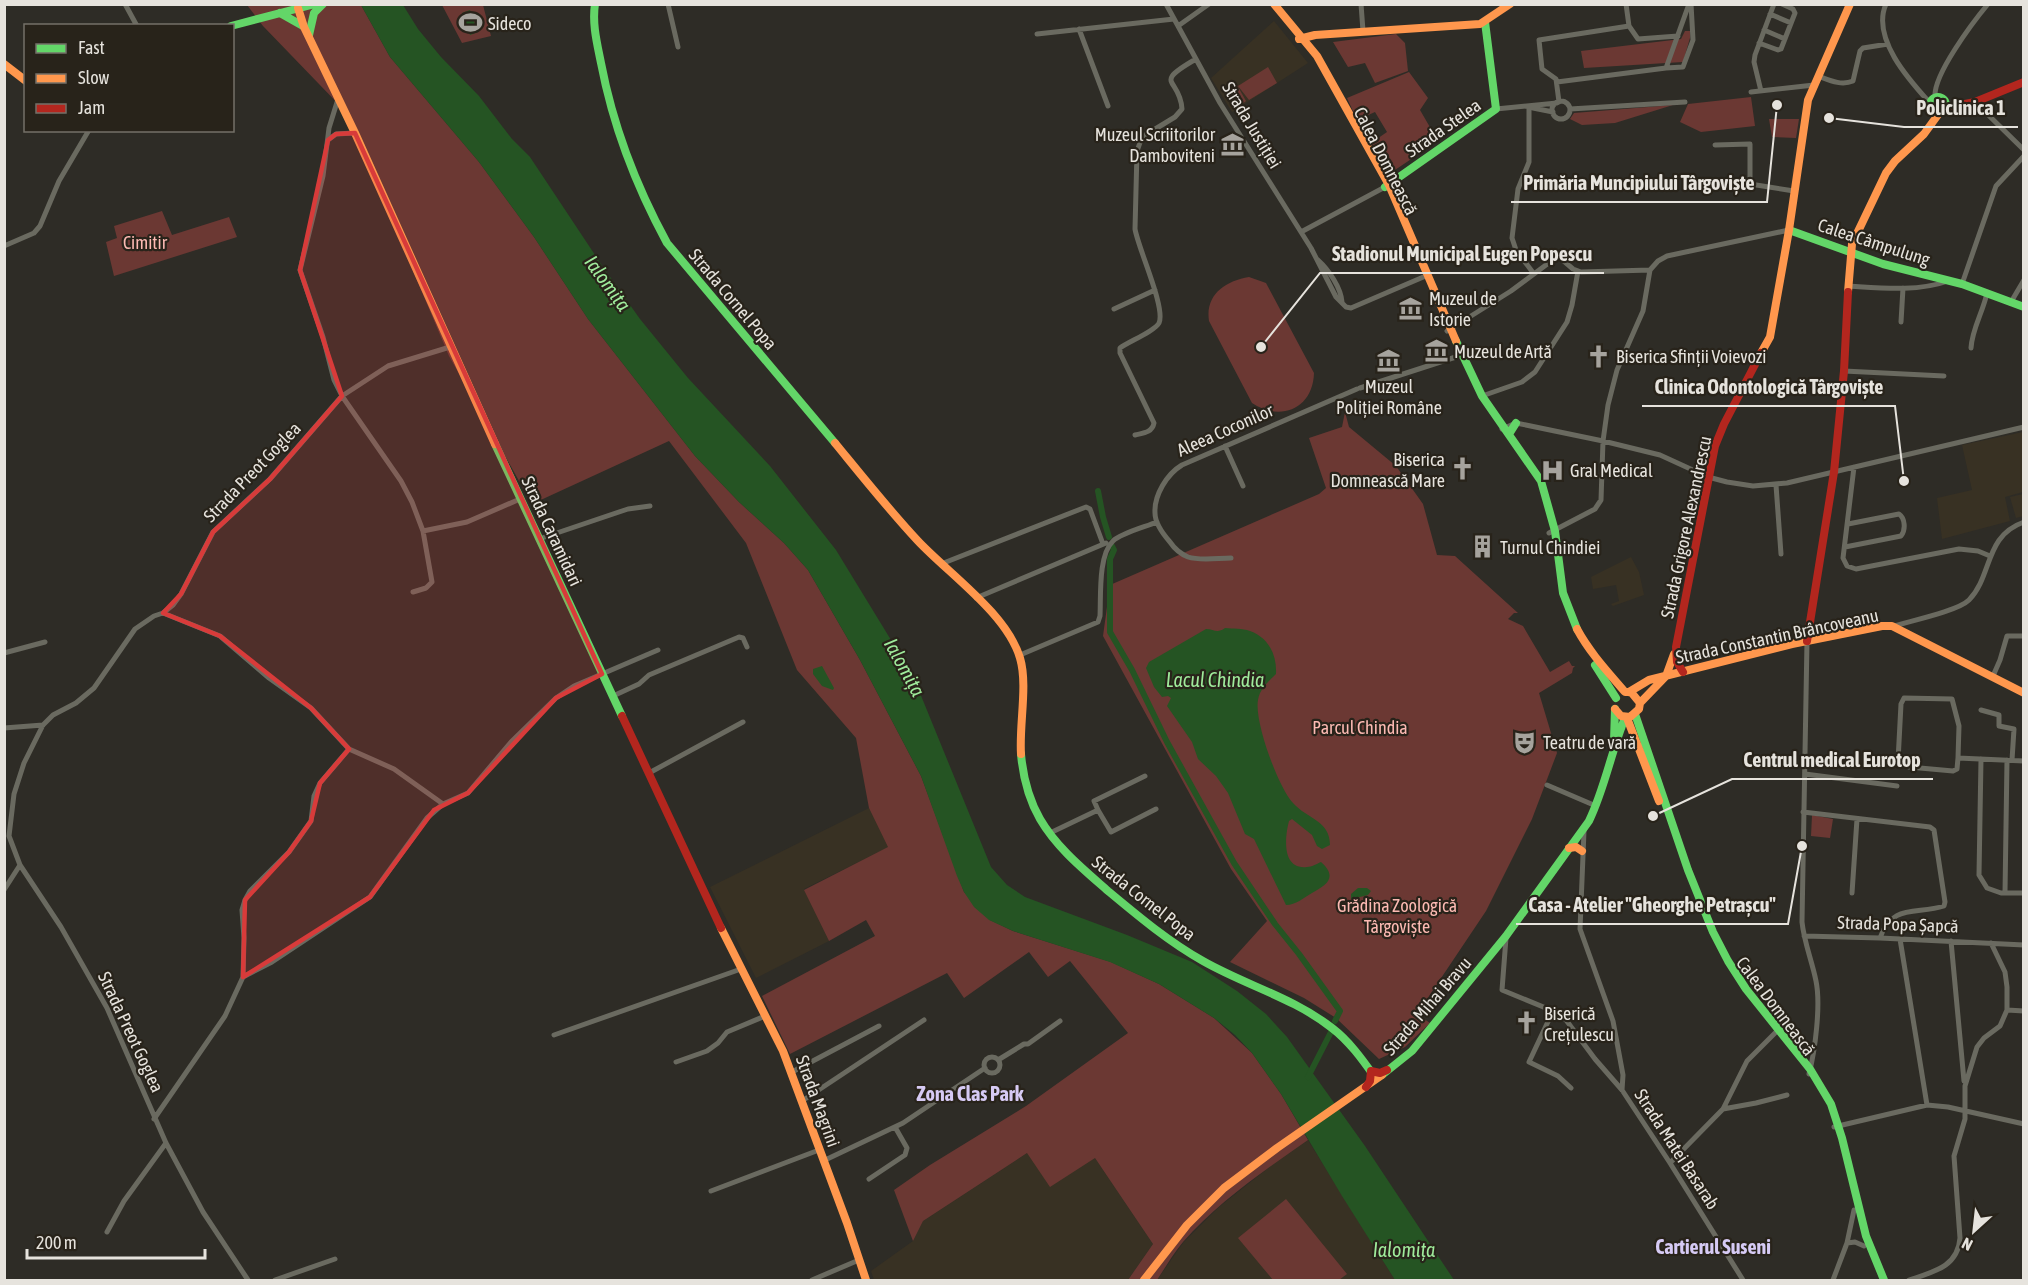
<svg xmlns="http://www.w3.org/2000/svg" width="2028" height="1285" viewBox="0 0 2028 1285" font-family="'Asap Condensed',sans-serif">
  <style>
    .built { fill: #383123 }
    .green { fill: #6b3833 }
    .water { fill: #255423 }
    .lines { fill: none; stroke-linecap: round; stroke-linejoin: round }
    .canal { stroke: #255423; stroke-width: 6 }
    .street { stroke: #6a6a60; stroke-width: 5 }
    .fast { stroke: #63d668; stroke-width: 8 }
    .slow { stroke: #ff974d; stroke-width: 8 }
    .jam { stroke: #b3261e; stroke-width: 8 }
    .marked { fill: #d83b3a; fill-opacity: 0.2; stroke: #d83b3a; stroke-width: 4.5; stroke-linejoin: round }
    .labels { text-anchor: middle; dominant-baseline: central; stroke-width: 4.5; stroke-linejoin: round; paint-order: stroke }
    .poi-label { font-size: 18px; fill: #e6e3dd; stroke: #28231a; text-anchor: start }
    .street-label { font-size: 18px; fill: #e6e3dd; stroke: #28231a }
    .park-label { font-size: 18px; fill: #fdbab3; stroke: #28231a }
    .water-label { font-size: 20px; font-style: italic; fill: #9feb9b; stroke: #28231a }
    .neighbourhood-label { font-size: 20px; font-weight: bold; fill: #d6caf4; stroke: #28231a }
    .leader { fill: none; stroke: #e6e3dd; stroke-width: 2 }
    .callout-dot { fill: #e6e3dd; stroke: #28231a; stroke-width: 2 }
    .callout-label { font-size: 20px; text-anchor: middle; font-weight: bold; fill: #e6e3dd; stroke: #28231a; stroke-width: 4.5; stroke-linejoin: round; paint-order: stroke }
  </style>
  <rect width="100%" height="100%" fill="#2e2c26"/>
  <path class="built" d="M1274,21L1308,63L1232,112L1211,78Z
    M2023,432V492L2005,497L2010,521L1942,539L1937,498L1972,490L1962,445Z
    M2023,494V516L2016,518L2010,497Z
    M1631,557L1639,572L1644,595L1613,606L1611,604L1619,601L1616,585L1593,589L1591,577Z
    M869,808L889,847L804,889L829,941L756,978L710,887Z
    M1308,1140L1395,1280H1157L1183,1243L1219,1207L1272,1165Z
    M1027,1153L1095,1158L1153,1244L1128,1280H874L871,1271L913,1241L923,1221Z"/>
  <path class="green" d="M247,5H361L390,57L479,162L534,237L588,319L695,456L739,502L784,543L808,570L860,660L921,776L964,892L990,920L1013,931L1111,962L1159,984L1214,1018L1252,1053L1281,1094L1308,1140C1265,1170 1218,1202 1183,1242C1173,1254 1165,1268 1157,1280H1128L1153,1244L1095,1158L1050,1187L1027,1153L923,1221L913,1241L894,1190L930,1165L1026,1106L1128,1033L1070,961L1048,977L1029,952L964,998L947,973L790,1054L762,996L875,936L866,920L829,941L804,890L888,847L869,808L856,738L797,670L746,543L669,441L532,504L449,356L346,112L263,26Z
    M442,5H483L491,36L462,43Z
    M1685,31H1690V38L1683,62L1584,68L1581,51L1681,39Z
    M1396,34L1405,43L1408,71L1375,83L1365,63L1348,67L1333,42Z
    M1268,67L1277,83L1249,100L1238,86Z
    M1409,72L1428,98L1420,110L1438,141L1392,172L1371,143L1387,132L1375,112L1357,120L1347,98Z
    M1237,85L1246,101L1238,107L1228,90Z
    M1751,97L1755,126L1701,132L1680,122L1688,104Z
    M1673,105L1615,123L1582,125L1570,119L1574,113Z
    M1769,119H1799L1796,138L1772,137Z
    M162,211L172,235L229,217L237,237L114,276L106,242L117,238L114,226Z
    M1249,277L1266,283L1314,373C1313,409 1280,422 1252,403L1209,321C1205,295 1225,281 1249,277Z
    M1345,412L1349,427L1396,466L1423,504L1437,555L1455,556L1518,613H1514L1508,619L1523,626L1550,672L1569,661L1572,666H1575L1573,668L1572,673L1539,693L1557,753L1532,819L1486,911L1417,1014L1430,1023L1405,1047L1379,1059L1336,1018L1304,998L1230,962L1267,921L1231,869L1103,636L1110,585L1319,494L1326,488L1309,438L1342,427Z
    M1812,815L1833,819L1830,838L1811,836Z
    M1286,1199L1347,1274L1339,1280H1273L1238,1238Z"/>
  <path class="water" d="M361,5H403L418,29L441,57L479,96L512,139L530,157L603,267L640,319L688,378L770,466L836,550L913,676L991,867L1007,885L1025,897L1127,935L1192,962L1237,991L1266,1014L1287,1037L1365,1146L1454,1280H1395L1342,1196L1281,1094L1252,1053L1235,1035L1214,1018L1159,984L1110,962L1013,931L989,920L974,907L964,892L957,876L921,776L860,660L808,570L784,543L739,502L695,456L588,319L534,237L479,162L390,57Z
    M470,10L478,32L470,35L462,13Z
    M1225,628C1233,629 1242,628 1250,631C1269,638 1277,655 1276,674C1268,682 1260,688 1258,700C1254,721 1278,787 1293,803C1307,819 1330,820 1330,845L1322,849L1317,846L1312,835L1292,819L1289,821C1285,836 1281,870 1307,867C1312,867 1316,864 1321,862C1338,877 1327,885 1312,893C1303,898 1296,905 1286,905L1254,839L1245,834L1228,793L1216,776L1198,759L1192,742L1167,706L1171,698L1168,696L1162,697L1154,687L1146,668L1149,662L1206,629C1214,629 1217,634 1225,628Z
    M822,666L834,688L833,690L822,686L813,674V669Z
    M1358,888H1367L1371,891L1368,895L1356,898L1353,900L1351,899V894Z"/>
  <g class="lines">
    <path class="canal" d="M1098,491L1103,517L1109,537
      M1112,546L1114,550L1110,559V632L1132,670L1167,742L1234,863L1275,924L1299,954L1340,1011L1335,1021
      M1308,1077L1331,1032"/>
    <path class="street" d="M125,4L137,26
      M668,4L678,47
      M1166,4L1220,103L1311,248L1336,297L1346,307L1351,308L1428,275
      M1361,4L1363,31
      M1626,4L1629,26
      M1886,4C1871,38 1909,80 1930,103
      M1770,14L1791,23
      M1178,26L1209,4
      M1079,29L1108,106
      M1764,30L1785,39
      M1037,34L1174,19
      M1759,43L1778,50L1781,49L1795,13L1793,9L1782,4
      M1666,68L1683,67L1693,40L1691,4
      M1818,76C1829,80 1841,86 1853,81L1860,51L1863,48L1888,44
      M1557,82L1666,68L1689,4
      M1761,91L1754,62L1755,55L1774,4
      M1751,92L1814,85
      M1935,97C1933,75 1973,22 1988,4
      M338,99L329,128L323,176L300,270L323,337L334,380L342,396L401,481L412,502L423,531L432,582L426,588L413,592
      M1552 110a9 9 0 1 1 18 0a9 9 0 1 1-18 0Z
      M1559,102L1556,79L1542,69L1539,40L1629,26L1638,39L1678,36
      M1975,102L2024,150
      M1529,107V162L1518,189L1512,238L1516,250L1534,274
      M1533,108L1553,112
      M1496,109L1557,103
      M1570,109L1685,102
      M328,140L336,134L354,133
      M1715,145L1750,144V184L1794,191
      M1301,232L1385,187
      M4,246L34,233L40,226L59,181L89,130
      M1318,260C1329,270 1341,288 1342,302
      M1962,284L1996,186L2024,156
      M1848,286C1881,288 1917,292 1948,281
      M2011,302L2024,280
      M1114,309L1155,290
      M1901,322L1903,288
      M1447,331L1511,291L1558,256L1573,269L1581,272L1650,270
      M1971,348C1972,329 1983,312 1987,293
      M1844,371L1944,376
      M1360,388L1462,355
      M1482,396L1522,382L1535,372L1567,322L1572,305L1578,271
      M1502,429L1516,423L1603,441L1660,455L1708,477L1727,482L1753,486L1787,483L2024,427
      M1135,435C1143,433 1152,433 1154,423L1120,353V348C1128,342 1155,331 1159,323C1166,308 1138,248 1135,229L1137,151L1142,137L1175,117L1182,109C1180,77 1151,85 1196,59
      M1225,446L1243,486
      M1854,467L1843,558L1847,566L1856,569L1959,549L1978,551L1990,556
      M1776,485L1781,554
      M423,531L467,522L520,499
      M1549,533L1595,509L1601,500L1603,441L1608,405L1617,370L1643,311L1650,270L1658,261L1667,256L1789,230
      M539,539L628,509L650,506
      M1845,547L1901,536C1906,530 1905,518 1899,514L1848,524
      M1231,558C1218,558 1200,561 1188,557C1181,554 1174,548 1170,542C1163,534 1155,523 1155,513C1154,495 1167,474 1182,465L1357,389
      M941,564L1086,507L1090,509L1103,544
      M976,598L1106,543
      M163,613L220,636L269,678L311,708L349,749L394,769L443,804
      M1894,626C1910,621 1958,611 1969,600C1993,575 1984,536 2024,522
      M1807,641L1802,922C1804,942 1812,961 1816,981C1821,1005 1815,1051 1809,1074
      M4,653L45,642
      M1020,655L1098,622L1100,616C1101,597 1098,555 1113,541C1121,533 1145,527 1157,522
      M1993,676L2000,660L2007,636H2024
      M613,696L639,684L649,675L739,637L743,638L747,647
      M1981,710L1999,715V726L2014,729L2012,760
      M4,728L43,725
      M1958,758L1957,769L1953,771L1909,767L1898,761L1901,704L1904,698L1952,699L1959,726L1958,758L2024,761
      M1981,759L1979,875L1987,888L2001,893H2024
      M649,773L743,722
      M1805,774L1897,786
      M1547,785L1596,806
      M1098,810L1094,801L1145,776
      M1803,812L1930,827L1934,830L1945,902L1944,906C1917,915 1892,903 1880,938
      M1584,831L1580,929L1613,1021L1623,1075L1622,1090
      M1050,833L1098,810L1111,832L1156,809
      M4,890L20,865
      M1852,893L1857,819
      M2005,893L2007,760
      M1804,936L1880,938L2024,945
      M1506,938L1502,990L1558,1013L1566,1020L1595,1059L1622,1090L1670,1163L1743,1280
      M1900,939L1927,1105
      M1951,941L1964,1081
      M243,977L272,962L370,897L427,818L443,804L468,793L511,742L556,698L574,686L658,650
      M2007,1010L2024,1011
      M1553,1011L1529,1062L1558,1076L1571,1088
      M554,1035L741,969
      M984 1065a8 8 0 1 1 16 0a8 8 0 1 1-16 0Z
      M998,1060L1024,1044H1028L1060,1021
      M676,1062L707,1051L718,1043L727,1032L765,1016
      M792,1072L879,1026
      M802,1101L924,1020
      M1723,1109L1756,1103L1787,1095
      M154,1119L225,1016L243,977L244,938L242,910L245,900L250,891L289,852L311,821L314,796L320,783L349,749
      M1834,1127L1927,1105L1948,1107L2024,1124
      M823,1161L903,1123L985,1068
      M1670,1163L1723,1109L1747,1061L1778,1030
      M869,1179L905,1155L907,1148L895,1127
      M711,1191L819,1150
      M107,1232L124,1201L166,1143
      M1847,1243L1855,1242L1864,1246
      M248,1280L203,1212L166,1143L107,1008L61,927L20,865L9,836L14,794L24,763L43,725L53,715L76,703L94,688L135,629L154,616L163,613L173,605L181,594L213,532L270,479L342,396L388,366L450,347
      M275,1280L335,1259
      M812,1280L859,1260
      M1833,1280L1847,1243L1854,1210
      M1909,1280C1933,1272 1958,1267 1960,1238L1954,1156L1965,1119V1086L1977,1047L1984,1038L2000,1026L2007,1010V987L2005,972L1991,943"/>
    <path class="fast" d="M595,4C592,24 597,43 601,63C613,126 636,186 667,243L835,443
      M280,13L303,26
      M231,26L315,4
      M309,35L314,13L323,4
      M1930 105a8 8 0 1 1 16 0a8 8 0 1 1-16 0Z
      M1385,187L1496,109L1485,22
      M1789,230L1883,264L1962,284L2024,307
      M1456,341L1482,396L1541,481L1555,531L1563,593L1577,629
      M1509,434L1516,423
      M495,444L622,716
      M1595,665L1616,698
      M1635,714L1688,870L1713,932L1728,961L1746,989L1810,1069L1831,1104L1842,1138L1866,1236L1884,1280
      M1614,741L1615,709
      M1614,745L1628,741L1638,747
      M1021,754C1023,777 1028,798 1040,819C1057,848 1083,869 1108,891C1138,916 1169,942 1203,961C1245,985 1294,998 1332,1028C1349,1041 1362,1059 1374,1076
      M1382,1075L1412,1051L1506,936L1589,821C1605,788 1611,752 1625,718"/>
    <path class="slow" d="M1274,4L1317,56L1389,185L1456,341
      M298,8L304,27L355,133L495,444
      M1299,39L1315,35L1480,24L1510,4
      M4,64L26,81
      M1848,292L1852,244L1886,173L1895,161L1924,134L1940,112
      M1761,353L1770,337L1789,230L1808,100L1850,4
      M835,443C862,476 889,510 918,541C949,574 1007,614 1020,658C1028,685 1019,724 1021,754
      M1577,629C1590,653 1608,672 1625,692H1631L1640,703L1639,709L1630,717L1621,716L1615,709
      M1629,692L1649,680L1792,644L1882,626H1892L2024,693
      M1640,703L1666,676L1674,654
      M1627,718L1659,801
      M1569,848L1576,847L1582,851
      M721,928L783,1051L847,1223L866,1280
      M1144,1280L1187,1225L1224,1188L1277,1148L1382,1075"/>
    <path class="jam" d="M1945,108L1975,102L2024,82
      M1807,641L1834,472L1844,371L1848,292
      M1683,672L1677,662L1676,647L1715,446L1724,424L1761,353
      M622,716L721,928
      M1366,1087L1370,1081L1371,1071L1380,1073L1387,1070"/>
  </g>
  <path class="marked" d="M355,133L602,674L556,698L468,793L434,810L370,897L243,977L245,900L289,852L311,821L320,783L349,749L311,708L220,636L163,613L181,594L213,532L270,479L342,396L300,270L328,140L336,134Z"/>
  <defs>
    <symbol id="stadium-bare" viewBox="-9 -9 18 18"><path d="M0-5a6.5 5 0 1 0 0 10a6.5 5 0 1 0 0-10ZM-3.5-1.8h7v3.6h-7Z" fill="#a6a39d" stroke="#28231a" stroke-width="2.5" paint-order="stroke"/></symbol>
    <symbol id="museum-bare" viewBox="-9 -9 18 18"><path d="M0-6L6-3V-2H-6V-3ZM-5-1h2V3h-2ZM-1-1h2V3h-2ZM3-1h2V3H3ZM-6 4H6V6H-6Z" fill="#a6a39d" stroke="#28231a" stroke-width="2.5" paint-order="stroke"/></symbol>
    <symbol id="church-bare" viewBox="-9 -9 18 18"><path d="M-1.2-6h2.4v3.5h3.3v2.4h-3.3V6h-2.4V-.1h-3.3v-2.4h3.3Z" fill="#a6a39d" stroke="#28231a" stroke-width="2.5" paint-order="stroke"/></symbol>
    <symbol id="hospital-bare" viewBox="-9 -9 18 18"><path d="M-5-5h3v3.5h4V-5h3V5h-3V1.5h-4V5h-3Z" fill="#a6a39d" stroke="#28231a" stroke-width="2.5" paint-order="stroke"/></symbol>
    <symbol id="building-bare" viewBox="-9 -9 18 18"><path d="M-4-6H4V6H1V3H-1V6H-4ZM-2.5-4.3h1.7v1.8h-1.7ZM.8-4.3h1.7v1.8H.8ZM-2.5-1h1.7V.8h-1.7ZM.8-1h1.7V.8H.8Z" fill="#a6a39d" stroke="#28231a" stroke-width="2.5" paint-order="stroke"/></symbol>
    <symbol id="theatre-bare" viewBox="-9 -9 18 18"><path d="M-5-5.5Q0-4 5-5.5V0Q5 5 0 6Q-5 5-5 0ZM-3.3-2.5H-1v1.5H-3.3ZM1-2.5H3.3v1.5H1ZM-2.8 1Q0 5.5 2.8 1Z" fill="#a6a39d" stroke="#28231a" stroke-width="2.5" paint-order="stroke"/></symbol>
  </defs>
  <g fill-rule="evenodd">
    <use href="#stadium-bare" x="454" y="6" width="33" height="33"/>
    <use href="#museum-bare" x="1216" y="128" width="33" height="33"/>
    <use href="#museum-bare" x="1394" y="292" width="33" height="33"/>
    <use href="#museum-bare" x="1420" y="334" width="33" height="33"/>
    <use href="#church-bare" x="1582" y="340" width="33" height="33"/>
    <use href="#museum-bare" x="1372" y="344" width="33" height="33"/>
    <use href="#church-bare" x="1446" y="452" width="33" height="33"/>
    <use href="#hospital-bare" x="1536" y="454" width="33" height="33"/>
    <use href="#building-bare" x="1466" y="530" width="33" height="33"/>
    <use href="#theatre-bare" x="1508" y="726" width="33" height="33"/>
    <use href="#church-bare" x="1510" y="1006" width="33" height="33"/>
  </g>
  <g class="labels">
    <g class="poi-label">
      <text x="488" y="23">Sideco</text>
      <text x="1215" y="134" text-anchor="end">Muzeul Scriitorilor<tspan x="1215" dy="21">Damboviteni</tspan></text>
      <text x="1429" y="298">Muzeul de<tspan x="1429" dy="21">Istorie</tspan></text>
      <text x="1454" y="351">Muzeul de Artă</text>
      <text x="1616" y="356">Biserica Sfinții Voievozi</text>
      <text x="1389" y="386" text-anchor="middle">Muzeul<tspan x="1389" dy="21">Poliției Române</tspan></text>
      <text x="1445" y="459" text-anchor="end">Biserica<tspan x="1445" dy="21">Domnească Mare</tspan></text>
      <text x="1570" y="470">Gral Medical</text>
      <text x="1500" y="547">Turnul Chindiei</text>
      <text x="1543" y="742">Teatru de vară</text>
      <text x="1544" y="1013">Biserică<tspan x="1544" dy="21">Crețulescu</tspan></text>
    </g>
    <g class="street-label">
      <text transform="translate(1252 125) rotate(59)">Strada Justiției</text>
      <text transform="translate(1443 128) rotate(-35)">Strada Stelea</text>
      <text transform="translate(1386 161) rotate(63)">Calea Domnească</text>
      <text transform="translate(1874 242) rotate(18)">Calea Câmpulung</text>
      <text transform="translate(733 299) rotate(50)">Strada Cornel Popa</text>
      <text transform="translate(1225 430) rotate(-24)">Aleea Coconilor</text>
      <text transform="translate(252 472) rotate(-46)">Strada Preot Goglea</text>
      <text transform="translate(1686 527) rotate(-78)">Strada Grigore Alexandrescu</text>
      <text transform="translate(552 531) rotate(65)">Strada Caramidari</text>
      <text transform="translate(1777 636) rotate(-12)">Strada Constantin Brâncoveanu</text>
      <text transform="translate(1144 898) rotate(38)">Strada Cornel Popa</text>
      <text transform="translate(1898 924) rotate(2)">Strada Popa Șapcă</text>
      <text transform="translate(1427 1006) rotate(-49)">Strada Mihai Bravu</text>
      <text transform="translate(1776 1006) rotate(53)">Calea Domnească</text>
      <text transform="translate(131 1032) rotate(65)">Strada Preot Goglea</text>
      <text transform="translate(818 1101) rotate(70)">Strada Magrini</text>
      <text transform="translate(1677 1149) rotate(57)">Strada Matei Basarab</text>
    </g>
    <g class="park-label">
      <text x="145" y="242">Cimitir</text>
      <text x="1360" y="727">Parcul Chindia</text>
      <text x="1397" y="905">Grădina Zoologică<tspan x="1397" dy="21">Târgoviște</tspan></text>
    </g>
    <g class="water-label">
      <text transform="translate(608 283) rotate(54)">Ialomița</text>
      <text transform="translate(905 667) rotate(61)">Ialomița</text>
      <text x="1215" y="679">Lacul Chindia</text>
      <text x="1404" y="1249">Ialomița</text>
    </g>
    <g class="neighbourhood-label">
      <text x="970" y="1093">Zona Clas Park</text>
      <text x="1713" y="1246">Cartierul Suseni</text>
    </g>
  </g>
  <path class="leader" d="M1829 118L1904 127H2018M1777 105L1767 202H1511M1261 347L1320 273H1604M1904 481L1895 406H1642M1653 816L1732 779H1933M1802 846L1788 924H1516"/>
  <g class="callout-dot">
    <circle cx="1829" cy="118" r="6"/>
    <circle cx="1777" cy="105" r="6"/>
    <circle cx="1261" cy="347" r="6"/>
    <circle cx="1904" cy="481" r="6"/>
    <circle cx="1653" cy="816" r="6"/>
    <circle cx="1802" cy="846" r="6"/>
  </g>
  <g class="callout-label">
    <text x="1961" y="115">Policlinica 1</text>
    <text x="1639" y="190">Primăria Muncipiului Târgoviște</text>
    <text x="1462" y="261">Stadionul Municipal Eugen Popescu</text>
    <text x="1769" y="394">Clinica Odontologică Târgoviște</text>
    <text x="1832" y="767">Centrul medical Eurotop</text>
    <text x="1652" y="912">Casa - Atelier "Gheorghe Petrașcu"</text>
  </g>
  <rect width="2028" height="1285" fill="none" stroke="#e6e3dd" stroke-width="12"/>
  <rect x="24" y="24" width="210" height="108" fill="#28231a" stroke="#747068" stroke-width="1.5"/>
  <rect x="36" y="44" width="30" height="9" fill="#63d668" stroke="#747068" stroke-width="1.5"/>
  <text x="78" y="54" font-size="18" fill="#e6e3dd">Fast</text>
  <rect x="36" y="74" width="30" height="9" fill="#ff974d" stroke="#747068" stroke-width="1.5"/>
  <text x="78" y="84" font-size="18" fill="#e6e3dd">Slow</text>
  <rect x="36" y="104" width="30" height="9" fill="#b3261e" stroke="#747068" stroke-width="1.5"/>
  <text x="78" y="114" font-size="18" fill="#e6e3dd">Jam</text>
  <g transform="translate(1974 1231) rotate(207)" stroke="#28231a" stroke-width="4.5" paint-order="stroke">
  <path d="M0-4.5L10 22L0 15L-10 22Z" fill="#e6e3dd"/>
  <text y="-9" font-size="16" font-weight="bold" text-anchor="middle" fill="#e6e3dd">N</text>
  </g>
  <path d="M27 1249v9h178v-9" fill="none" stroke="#e6e3dd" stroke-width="3"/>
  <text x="36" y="1249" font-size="18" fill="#e6e3dd" stroke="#28231a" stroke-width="4.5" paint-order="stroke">200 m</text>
</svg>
